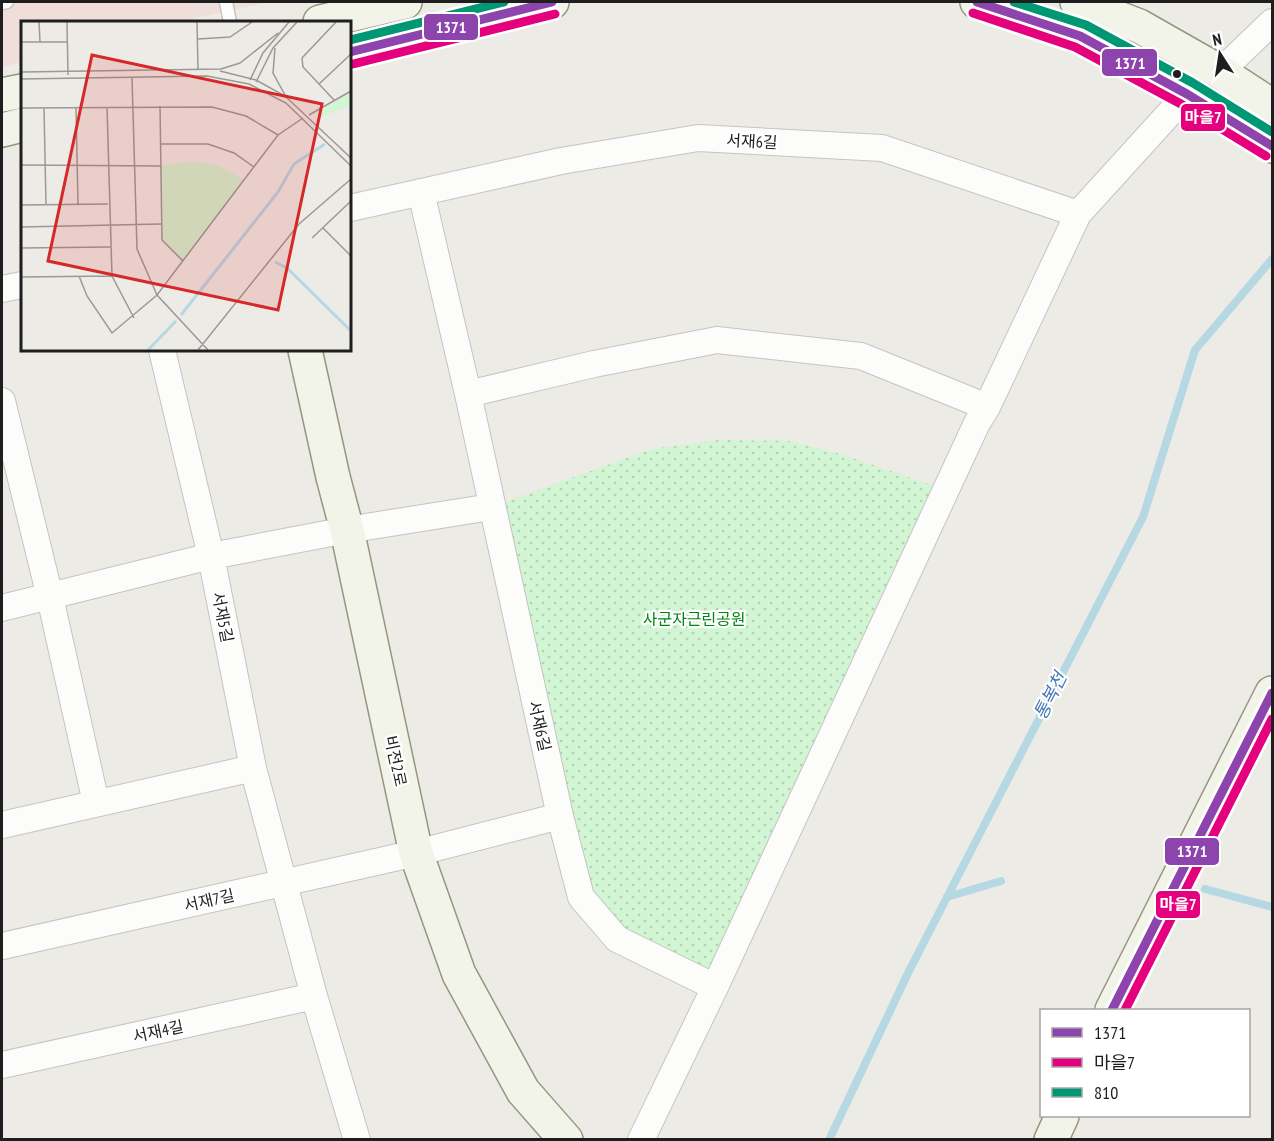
<svg xmlns="http://www.w3.org/2000/svg" width="1274" height="1141" viewBox="0 0 1274 1141" font-family="'PT Sans Narrow','Noto Sans KR',sans-serif">
  <style>
    .commercial { fill: #f0deda }
    .park { fill: url(#park-dots) }
    .lines { fill: none; stroke-linecap: round; stroke-linejoin: round }
    .stream { stroke: #b6d8e3; stroke-width: 8 }
    .lane-casing { stroke: #c5c4c2; stroke-width: 15 }
    .street-casing { stroke: #c5c4c2; stroke-width: 28 }
    .secondary-casing { stroke: #94977d; stroke-width: 36 }
    .lane { stroke: #fcfcfb; stroke-width: 12 }
    .street { stroke: #fcfcfb; stroke-width: 26 }
    .secondary { stroke: #f3f4e9; stroke-width: 33 }
    .bus-1-casing { stroke: #fff; stroke-width: 14 }
    .bus-2-casing { stroke: #fff; stroke-width: 14 }
    .bus-3-casing { stroke: #fff; stroke-width: 14 }
    .bus-1 { stroke: #8e44ad; stroke-width: 9 }
    .bus-2 { stroke: #e5007d; stroke-width: 9 }
    .bus-3 { stroke: #009775; stroke-width: 9 }
    .bus-dot { fill: #1e1e1e; stroke: #fff; stroke-width: 2 }
    .labels { text-anchor: middle; dominant-baseline: central; stroke-width: 4.5; stroke-linejoin: round; paint-order: stroke }
    .street-label { font-size: 16px; fill: #1e1e1e; stroke: #fff }
    .park-label { font-size: 16px; fill: #028612; stroke: #fff }
    .water-label { font-size: 18px; font-style: italic; fill: #4177b6; stroke: #fff }
    .inset-river { fill: none; stroke: #b6d8e3; stroke-width: 3 }
    .inset-road { fill: none; stroke: #9a9996; stroke-width: 1.5 }
    .view { fill: #d62828; fill-opacity: 0.15; stroke: #d62828; stroke-width: 3 }
    .inset-edge { fill: none; stroke: #1e1e1e; stroke-width: 3 }
    .line-badge { stroke: #fff; stroke-width: 2 }
    .badge-label { font-size: 16px; text-anchor: middle; font-weight: bold; fill: #fff }
  </style>
  <defs>
    <pattern id="park-dots" width="8" height="8" patternUnits="userSpaceOnUse" patternTransform="scale(1.5)"><rect width="8" height="8" fill="#d2f5d3"/><path d="M2 2h.1M6 6h.1" fill="none" stroke="#b4d2b5" stroke-width="1.8" stroke-linecap="round"/></pattern>
  </defs>
  <rect width="100%" height="100%" fill="#edebe6"/>
  <path class="commercial" d="M2,2H270L177,22H22V62L2,67Z"/>
  <path class="park" d="M718,440L790,441L841,454L946,490L715,987L617,939L581,897L491,507L652,449Z"/>
  <g class="lines">
    <path class="stream" d="M1205,889L1272,907
      M947,897L1001,881
      M829,1140L908,973L1143,517L1195,350L1272,259"/>
    <defs>
      <path id="lane" d="M226,2L230,22
        M2,3L7,2"/>
      <path id="street" d="M1220,72L1272,22
        M421,192L468,394L560,816L581,897L617,939L715,987
        M350,208L561,161L698,138L882,148L1078,214
        M2,289L22,285
        M162,350L211,556L253,768L314,996L357,1140
        M468,394L594,364L717,340L861,356L987,407
        M2,401L50,597L96,803
        M2,608L211,556L347,530L491,507
        M2,825L253,768
        M2,946L416,853L560,816
        M2,1065L314,996
        M641,1140L715,987L977,423L987,407L1078,214L1187,94"/>
      <path id="secondary" d="M977,2L1080,36L1187,94L1272,146
        M1077,2L1139,26L1220,72L1272,106
        M320,22L405,2
        M350,52L552,2
        M2,95L22,91
        M2,130L22,125
        M305,350L333,477L347,530L416,853L459,974L523,1091L566,1140
        M1112,1010L1272,693
        M1051,1140L1062,1116"/>
    </defs>
    <use href="#lane" class="lane-casing"/>
    <use href="#street" class="street-casing"/>
    <use href="#secondary" class="secondary-casing"/>
    <use href="#lane" class="lane"/>
    <use href="#street" class="street"/>
    <use href="#secondary" class="secondary"/>
    <defs>
      <path id="bus-1" d="M977,2L1080,36L1187,94L1272,146
        M350,52L552,2
        M1112,1010L1272,693"/>
      <path id="bus-2" d="M973,13L1075,47L1181,104L1266,156
        M353,64L555,14
        M1125,1010L1272,719"/>
      <path id="bus-3" d="M1014,2L1086,25L1193,83L1272,132
        M350,40L504,2"/>
    </defs>
    <use href="#bus-1" class="bus-1-casing"/>
    <use href="#bus-2" class="bus-2-casing"/>
    <use href="#bus-3" class="bus-3-casing"/>
    <use href="#bus-1" class="bus-1"/>
    <use href="#bus-2" class="bus-2"/>
    <use href="#bus-3" class="bus-3"/>
  </g>
  <circle class="bus-dot" cx="1177" cy="74" r="5"/>
  <g class="labels">
    <g class="street-label">
      <text transform="translate(752 141) rotate(3)">서재6길</text>
      <text transform="translate(223 617) rotate(79)">서재5길</text>
      <text transform="translate(540 726) rotate(77)">서재6길</text>
      <text transform="translate(396 761) rotate(78)">비전2로</text>
      <text transform="translate(209 900) rotate(-13)">서재7길</text>
      <text transform="translate(158 1031) rotate(-12)">서재4길</text>
    </g>
    <g class="park-label">
      <text x="694" y="619">사군자근린공원</text>
    </g>
    <g class="water-label">
      <text transform="translate(1050 696) rotate(-63)">통복천</text>
    </g>
  </g>
  <g transform="translate(21 21)">
    <rect width="330" height="330" fill="#edebe6"/>
    <path d="M330,71V84L301,96L299,90ZM171,140L197,144L223,159L162,240L141,219L140,145Z" fill="#d2f5d3"/>
    <path class="inset-river" d="M254,241L266,247L330,310M160,294L257,171L273,143L304,123M127,329L155,300"/>
    <path class="inset-road" d="M18,1L19,21M46,1L47,54M176,1L177,49M177,18L209,16L231,1M0,21H46M254,27L252,52L264,74M199,50L235,59L264,75L330,137M0,51L200,48L219,42L257,12M111,57L116,228L136,274L187,329M0,58L186,55L228,63L265,82L330,145M229,59L242,32L268,1M235,61L252,27L276,1M298,63L330,33M313,79L282,46L281,37L315,1M139,85L141,219L162,240M86,86L91,255L113,297M0,87L191,86L225,95L257,114M23,87L25,184M55,87L57,183M288,94L330,70M140,123H187L213,132L233,146M0,144L140,145M0,184L87,183M0,206L140,203M302,207L330,235M291,217L330,180M0,227L89,226M58,255L66,275L91,312L136,274L257,114L282,97M0,256L91,255M177,329L278,203L330,158"/>
    <path class="view" d="M71,34L301,83L257,289L27,240Z"/>
    <rect width="330" height="330" class="inset-edge"/>
  </g>
  <g class="line-badge">
    <rect x="423" y="13" width="56" height="28" rx="6" fill="#8e44ad"/>
    <rect x="1101" y="48" width="57" height="29" rx="6" fill="#8e44ad"/>
    <rect x="1180" y="103" width="46" height="29" rx="6" fill="#e5007d"/>
    <rect x="1164" y="837" width="56" height="29" rx="6" fill="#8e44ad"/>
    <rect x="1155" y="890" width="46" height="29" rx="6" fill="#e5007d"/>
  </g>
  <g class="badge-label">
    <text x="451" y="33">1371</text>
    <text x="1130" y="69">1371</text>
    <text x="1203" y="123">마을7</text>
    <text x="1192" y="857">1371</text>
    <text x="1178" y="910">마을7</text>
  </g>
  <rect width="1274" height="1141" fill="none" stroke="#1e1e1e" stroke-width="6"/>
  <rect x="1040" y="1009" width="210" height="108" fill="#ffffff" stroke="#a5a5a5" stroke-width="1.5"/>
  <rect x="1052" y="1028" width="30" height="9" fill="#8e44ad" stroke="#a5a5a5" stroke-width="1.5"/>
  <text x="1094" y="1039" font-size="18" fill="#1e1e1e">1371</text>
  <rect x="1052" y="1058" width="30" height="9" fill="#e5007d" stroke="#a5a5a5" stroke-width="1.5"/>
  <text x="1094" y="1069" font-size="18" fill="#1e1e1e">마을7</text>
  <rect x="1052" y="1088" width="30" height="9" fill="#009775" stroke="#a5a5a5" stroke-width="1.5"/>
  <text x="1094" y="1099" font-size="18" fill="#1e1e1e">810</text>
  <g transform="translate(1220 54) rotate(348)" stroke="#ffffff" stroke-width="4.5" paint-order="stroke">
  <path d="M0-4.5L10 22L0 15L-10 22Z" fill="#1e1e1e"/>
  <text y="-9" font-size="16" font-weight="bold" text-anchor="middle" fill="#1e1e1e">N</text>
  </g>
</svg>
